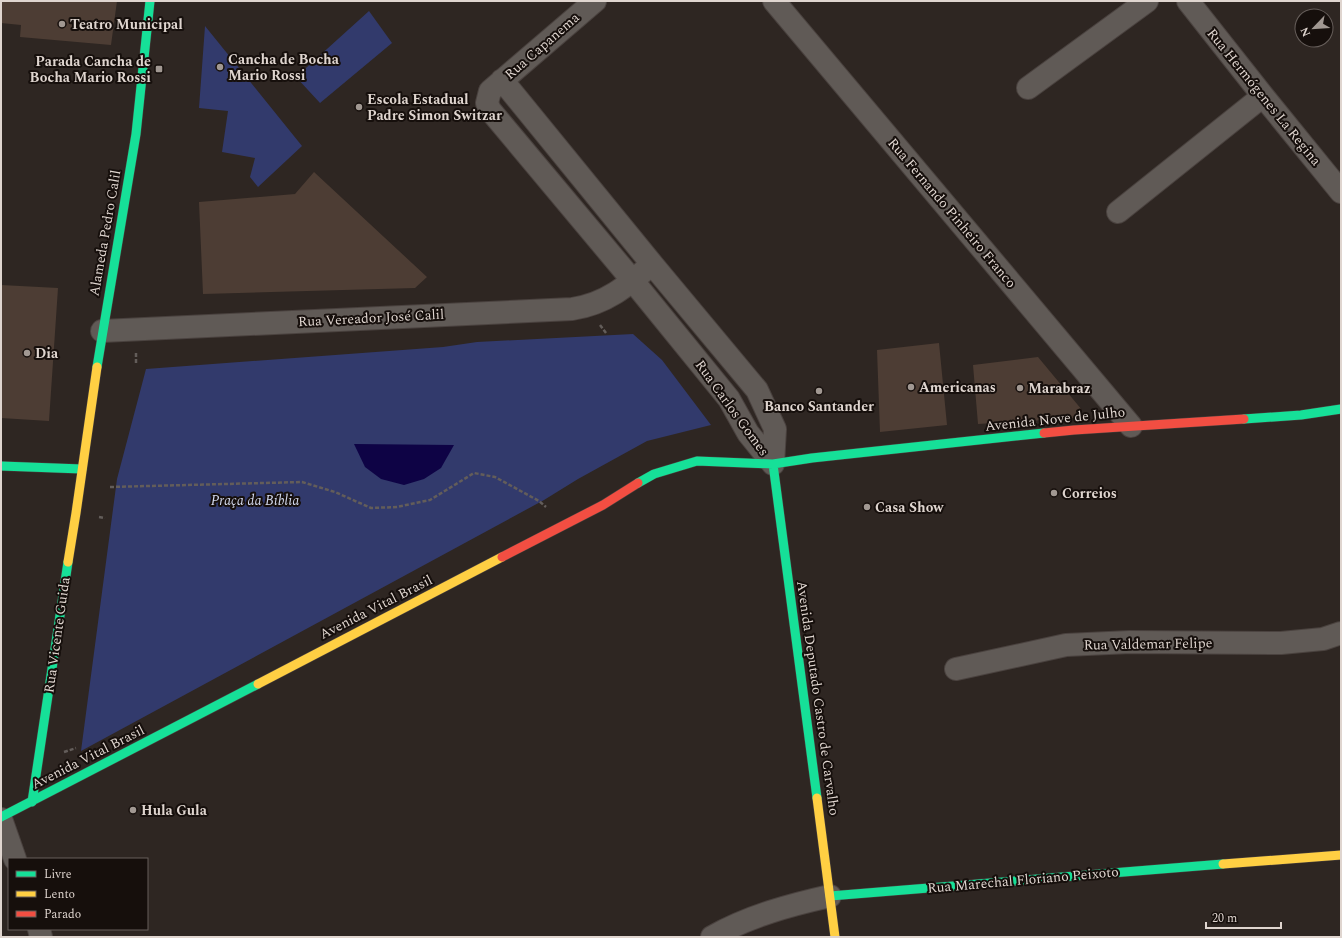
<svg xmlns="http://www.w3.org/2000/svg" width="1342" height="938" viewBox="0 0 1342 938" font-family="Spectral,serif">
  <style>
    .green { fill: #323a6c }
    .water { fill: #0e0345 }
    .building { fill: #4d3d34 }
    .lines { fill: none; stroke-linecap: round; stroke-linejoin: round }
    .street-casing { stroke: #4a423f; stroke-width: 24 }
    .fast-casing { stroke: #4a423f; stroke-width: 10 }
    .slow-casing { stroke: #4a423f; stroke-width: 10 }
    .jam-casing { stroke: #4a423f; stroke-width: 10 }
    .path { stroke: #635d5a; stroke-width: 2.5; stroke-dasharray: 4 2; stroke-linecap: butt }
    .street { stroke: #605a56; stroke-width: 22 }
    .fast { stroke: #16e098; stroke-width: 9 }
    .slow { stroke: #ffcf43; stroke-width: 9 }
    .jam { stroke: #f24e42; stroke-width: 9 }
    .poi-dot { fill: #a19892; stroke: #160f0c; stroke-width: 1.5 }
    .labels { text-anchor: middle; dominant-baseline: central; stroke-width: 4; stroke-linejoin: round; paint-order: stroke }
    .poi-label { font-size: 14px; font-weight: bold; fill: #dfd5cf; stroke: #160f0c; text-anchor: start }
    .street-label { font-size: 14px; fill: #dfd5cf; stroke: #160f0c }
    .park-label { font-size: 14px; font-style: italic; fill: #d3d9ee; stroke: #160f0c }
  </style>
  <rect width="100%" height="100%" fill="#2e2622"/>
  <path class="green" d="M369,11L392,43L320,103L296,77Z
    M205,26L302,146L258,187L250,177L255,158L222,152L228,111L199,108Z
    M633,334L662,360L711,425L647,441L578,479L544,500L81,751L117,479L146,369L443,347L477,342Z"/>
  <path class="water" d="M354,444L454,445L441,468L424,479L404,485L381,479L365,467Z"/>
  <path class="building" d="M1,1H117L111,45L20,37L21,25L1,23Z
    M314,172L427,277L415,288L203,294L199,202L295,194Z
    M1,285L58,288L49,421L1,418Z
    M939,343L947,425L880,432L877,350Z
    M1038,357L1082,410L1076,418L978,424L973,365Z"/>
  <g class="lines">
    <defs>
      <path id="street" d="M595,1L490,91L487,103L490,110L633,281L729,399L748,433L773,464
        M774,1L1131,426
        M1188,1L1263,96L1341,192
        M502,80L652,264L757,390L775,429L773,464
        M1028,88L1147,1
        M1118,212L1263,96
        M102,331L572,309C606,304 627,286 652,264
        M956,669L1066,645L1130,642L1281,643L1323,639L1341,633
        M1,819L15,859
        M39,929L41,937
        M712,937C749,916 790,905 830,896"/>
      <path id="fast" d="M97,367L136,134L150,1
        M1244,419L1301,415L1341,409
        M773,464L817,798
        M1,466L82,469
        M638,483L654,474L697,461L773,464L812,458L1044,433
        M32,802L68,562
        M1,817L258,684
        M830,896L1223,864"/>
      <path id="slow" d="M68,562L76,513L97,367
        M258,684L502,557
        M817,798L835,937
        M1223,864L1341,855"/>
      <path id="jam" d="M1044,433L1074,430L1244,419
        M502,557L603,505L638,483"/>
    </defs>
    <use href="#street" class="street-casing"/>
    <use href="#fast" class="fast-casing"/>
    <use href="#slow" class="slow-casing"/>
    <use href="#jam" class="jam-casing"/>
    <path class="path" d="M600,325L606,333
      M136,353V363
      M110,487L302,482L335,492L371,508L397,507L430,500L474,473L495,477L539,501L546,507
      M99,517L105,518
      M64,752L76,748"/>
    <use href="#street" class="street"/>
    <use href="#fast" class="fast"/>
    <use href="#slow" class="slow"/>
    <use href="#jam" class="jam"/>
  </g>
  <g class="poi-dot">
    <circle cx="62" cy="24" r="4"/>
    <circle cx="220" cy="67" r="4"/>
    <rect x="155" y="65" width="8" height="8" rx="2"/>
    <circle cx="359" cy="107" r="4"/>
    <circle cx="27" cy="353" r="4"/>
    <circle cx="911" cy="387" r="4"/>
    <circle cx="1020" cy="388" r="4"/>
    <circle cx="819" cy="391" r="4"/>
    <circle cx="1054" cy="493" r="4"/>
    <circle cx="867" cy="507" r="4"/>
    <circle cx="133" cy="810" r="4"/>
  </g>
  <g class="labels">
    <g class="poi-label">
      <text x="70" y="24">Teatro Municipal</text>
      <text x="228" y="59">Cancha de Bocha<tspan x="228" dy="16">Mario Rossi</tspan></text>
      <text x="151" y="61" text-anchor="end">Parada Cancha de<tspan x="151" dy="16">Bocha Mario Rossi</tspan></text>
      <text x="367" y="99">Escola Estadual<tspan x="367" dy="16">Padre Simon Switzar</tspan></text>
      <text x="35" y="353">Dia</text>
      <text x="919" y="387">Americanas</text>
      <text x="1028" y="388">Marabraz</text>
      <text x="819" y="406" text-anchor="middle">Banco Santander</text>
      <text x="1062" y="493">Correios</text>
      <text x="875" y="507">Casa Show</text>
      <text x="141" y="810">Hula Gula</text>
    </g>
    <g class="street-label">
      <text transform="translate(542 46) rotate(-41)">Rua Capanema</text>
      <text transform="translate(1264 97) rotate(51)">Rua Hermógenes La Regina</text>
      <text transform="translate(952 213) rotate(50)">Rua Fernando Pinheiro Franco</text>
      <text transform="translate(105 233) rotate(-80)">Alameda Pedro Calil</text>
      <text transform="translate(371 318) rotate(-3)">Rua Vereador José Calil</text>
      <text transform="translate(732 408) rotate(54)">Rua Carlos Gomes</text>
      <text transform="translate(1055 419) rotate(-6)">Avenida Nove de Julho</text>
      <text transform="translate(376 607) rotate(-27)">Avenida Vital Brasil</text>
      <text transform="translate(57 635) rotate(-82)">Rua Vicente Guida</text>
      <text transform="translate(1148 644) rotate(-1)">Rua Valdemar Felipe</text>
      <text transform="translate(818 698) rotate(82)">Avenida Deputado Castro de Carvalho</text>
      <text transform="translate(88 757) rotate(-27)">Avenida Vital Brasil</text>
      <text transform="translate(1023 880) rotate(-5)">Rua Marechal Floriano Peixoto</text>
    </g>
    <g class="park-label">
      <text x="255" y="500">Praça da Bíblia</text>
    </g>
  </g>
  <rect width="1342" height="938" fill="none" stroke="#dfd5cf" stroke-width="4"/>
  <rect x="8" y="858" width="140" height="72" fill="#160f0c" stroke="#665e5a"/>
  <rect x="16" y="871" width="20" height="6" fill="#16e098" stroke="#665e5a"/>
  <text x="44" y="878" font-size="12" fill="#dfd5cf">Livre</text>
  <rect x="16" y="891" width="20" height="6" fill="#ffcf43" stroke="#665e5a"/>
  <text x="44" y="898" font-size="12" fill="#dfd5cf">Lento</text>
  <rect x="16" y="911" width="20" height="6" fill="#f24e42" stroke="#665e5a"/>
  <text x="44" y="918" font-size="12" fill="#dfd5cf">Parado</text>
  <g transform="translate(1314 28) rotate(245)"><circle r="19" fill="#160f0c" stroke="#665e5a"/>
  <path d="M0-3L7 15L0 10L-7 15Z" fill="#a19892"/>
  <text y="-6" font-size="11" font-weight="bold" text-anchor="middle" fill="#dfd5cf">N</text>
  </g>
  <path d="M1206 922v6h75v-6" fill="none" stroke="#dfd5cf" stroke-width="2"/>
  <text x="1212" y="922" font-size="12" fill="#dfd5cf" stroke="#160f0c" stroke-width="3" paint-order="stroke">20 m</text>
</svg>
